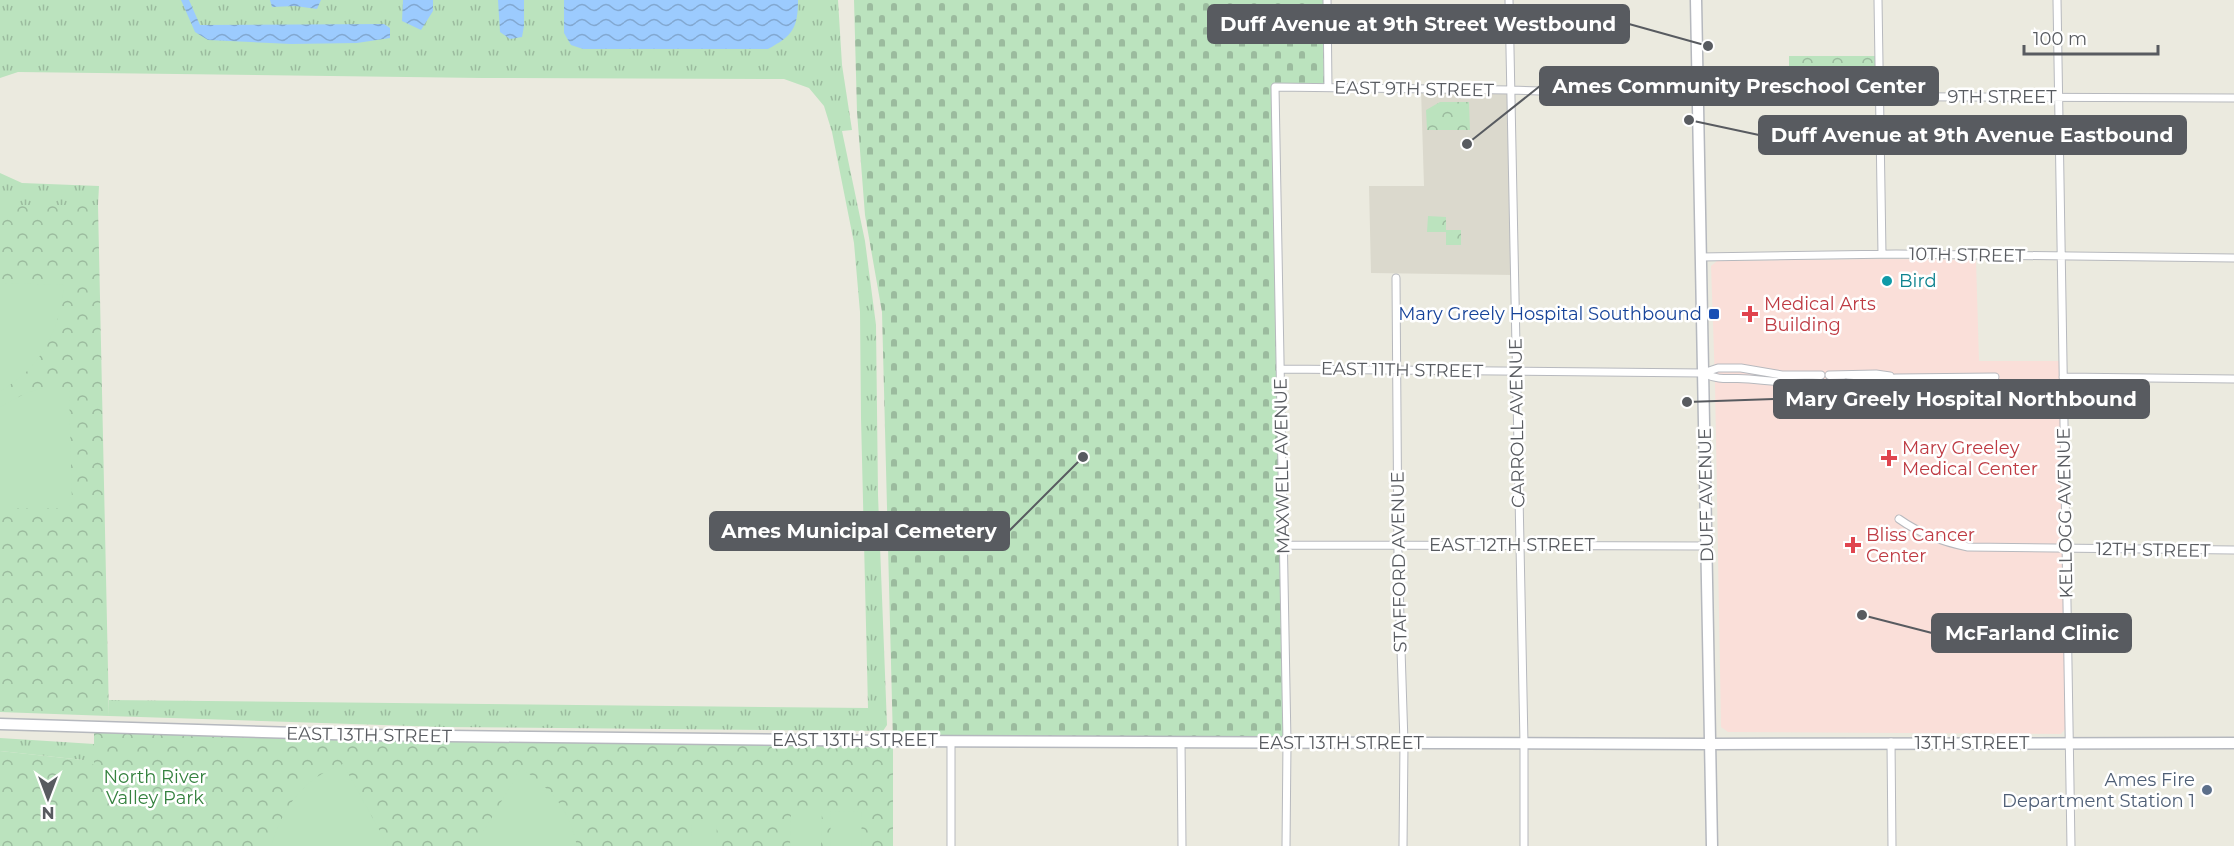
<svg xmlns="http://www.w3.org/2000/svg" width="2234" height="846" viewBox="0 0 2234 846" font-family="Montserrat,sans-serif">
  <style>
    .education { fill: #dbd9cd }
    .medical { fill: #fadfd9 }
    .grass { fill: url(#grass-tufts) }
    .forest { fill: url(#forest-crowns) }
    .cemetery { fill: url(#cemetery-stones) }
    .pitch { fill: #bbe3be }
    .water { fill: url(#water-waves) }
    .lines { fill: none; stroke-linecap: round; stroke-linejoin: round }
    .street-casing { stroke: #b7b9be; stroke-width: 9 }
    .secondary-casing { stroke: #b5b8be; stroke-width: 13 }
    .street { stroke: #fff; stroke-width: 7 }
    .secondary { stroke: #fff; stroke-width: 10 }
    .culture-dot { fill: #0f9aa8; stroke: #fff; stroke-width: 2 }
    .transit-dot { fill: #1a4fb4; stroke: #fff; stroke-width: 2 }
    .health-dot { fill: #e0444e; stroke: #fff; stroke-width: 2 }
    .service-dot { fill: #5c6f8a; stroke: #fff; stroke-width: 2 }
    .labels { text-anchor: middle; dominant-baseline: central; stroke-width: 5; stroke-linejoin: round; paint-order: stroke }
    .street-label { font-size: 18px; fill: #585b60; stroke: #fff }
    .culture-label { font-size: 18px; fill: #0d838f; stroke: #fff; text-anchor: start }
    .health-label { font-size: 18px; fill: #be3a42; stroke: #fff; text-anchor: start }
    .transit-label { font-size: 18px; fill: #164399; stroke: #fff; text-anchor: end }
    .park-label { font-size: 18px; fill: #35823f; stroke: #fff }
    .service-label { font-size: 18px; fill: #4e5e75; stroke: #fff; text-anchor: end }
    .leader { fill: none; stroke: #585b60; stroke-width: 2 }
    .callout-dot { fill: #585b60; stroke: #fff; stroke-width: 2 }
    .callout { fill: #585b60; stroke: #585b60; stroke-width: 2 }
    .callout-label { font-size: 20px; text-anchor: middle; font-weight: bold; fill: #fff }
  </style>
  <defs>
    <pattern id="grass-tufts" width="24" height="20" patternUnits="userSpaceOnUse" patternTransform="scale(1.5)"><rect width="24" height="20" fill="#bbe3be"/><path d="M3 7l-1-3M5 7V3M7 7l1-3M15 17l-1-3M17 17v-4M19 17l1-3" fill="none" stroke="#9bbb9e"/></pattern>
    <pattern id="forest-crowns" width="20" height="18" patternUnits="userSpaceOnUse" patternTransform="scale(1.5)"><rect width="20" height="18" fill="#bbe3be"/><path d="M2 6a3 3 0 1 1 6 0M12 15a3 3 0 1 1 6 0" fill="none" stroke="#9bbb9e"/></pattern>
    <pattern id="cemetery-stones" width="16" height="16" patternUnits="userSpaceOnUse" patternTransform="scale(1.5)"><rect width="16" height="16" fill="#bbe3be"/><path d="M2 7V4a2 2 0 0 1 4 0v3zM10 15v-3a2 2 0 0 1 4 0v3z" fill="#9bbb9e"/></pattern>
    <pattern id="water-waves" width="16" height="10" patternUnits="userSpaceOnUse" patternTransform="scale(1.5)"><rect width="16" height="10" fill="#9ccbfe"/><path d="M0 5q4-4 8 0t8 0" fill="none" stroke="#82a8d1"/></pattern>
  </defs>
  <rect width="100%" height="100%" fill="#ebeadf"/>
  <path class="education" d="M1511,88L1514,275L1371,273L1369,186H1424L1421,89Z"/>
  <path class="medical" d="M1883,259L1976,260L1979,361H2059L2066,728L2061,734L1728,732L1721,727L1715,382L1711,266L1717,261Z"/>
  <path class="grass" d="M0,0H838L842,65L852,130L842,131L865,241L876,325L878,495L887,725L883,731L442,727L109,716V700L868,708L861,418L860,312L854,243L832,132L824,106L809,88L784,79L482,78L18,72L0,78Z
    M0,173L22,183L99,186L98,205H0Z
    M0,738L110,745L109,803L83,760L0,751Z"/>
  <path class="forest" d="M1789,56H1879V97H1789Z
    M1440,102H1469L1470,130H1427L1426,110Z
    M0,205H98L109,716L0,712Z
    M1428,216L1446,217V230H1461V245H1446V232H1427Z
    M94,727L893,741V846H0V751L83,760L94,765Z"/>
  <path class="cemetery" d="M854,0H1327L1328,87H1275L1287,743L893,741L882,312L865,215L857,112Z"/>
  <path class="pitch" d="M0,283L64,285C60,330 41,369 0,391Z
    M46,387H69L72,503L68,508H0V407L26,393Z
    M343,764L388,846H271C284,806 302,779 343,764Z
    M521,768C552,790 569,808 577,846H475Z
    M791,810H822L821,846H790Z
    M831,811L862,812L861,846H830Z
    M692,824H717L716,846H691Z"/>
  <path class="water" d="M181,0H189L200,25L384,24L390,28V38L357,43L291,44L208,40L195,32Z
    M270,0H321L317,9L295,6L272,7Z
    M403,0H433V11L421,30L402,21Z
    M498,0H524V26L522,37L510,39L500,32Z
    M564,0H798C798,29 792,36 768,49H583L571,45L564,33Z"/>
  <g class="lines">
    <defs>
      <path id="street" d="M1327,0L1328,87
        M1509,0L1524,743V846
        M1878,0L1882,254
        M2057,0L2071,846
        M1701,257L1896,254L2234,258
        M1396,278L1398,555L1404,743L1403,846
        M1280,369L1703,373L1718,368H1741L1782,375H1821
        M1703,373C1722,382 1730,377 1749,379C1775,382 1795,383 1821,382
        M1829,375L1876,374L1890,376
        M2063,377L2234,379
        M1829,382H1844
        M1848,382L1896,378L1995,377
        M1899,519C1920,534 1943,542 1968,547L2234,550
        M1282,545L1707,546
        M951,741V846
        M1181,742L1182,846
        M1891,742L1892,846
        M1286,846L1287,743L1275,87L1511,90L1698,96L2234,98"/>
      <path id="secondary" d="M1696,0L1712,846
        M0,724L365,735L893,741L1710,744L2234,743"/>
    </defs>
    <use href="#street" class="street-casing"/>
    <use href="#secondary" class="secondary-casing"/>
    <use href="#street" class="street"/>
    <use href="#secondary" class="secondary"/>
  </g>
  <circle class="culture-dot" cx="1887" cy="281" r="6"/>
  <rect class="transit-dot" x="1708" y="308" width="12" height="12" rx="3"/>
  <g class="health-dot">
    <path d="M1747 305h6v6h6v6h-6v6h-6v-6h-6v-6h6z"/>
    <path d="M1886 449h6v6h6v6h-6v6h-6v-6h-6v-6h6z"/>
    <path d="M1850 536h6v6h6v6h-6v6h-6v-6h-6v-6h6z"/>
  </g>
  <circle class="service-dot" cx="2207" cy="790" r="6"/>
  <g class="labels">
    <g class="street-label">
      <text transform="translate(1414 89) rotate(1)">EAST 9TH STREET</text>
      <text x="2002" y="97">9TH STREET</text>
      <text transform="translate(1967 255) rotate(1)">10TH STREET</text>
      <text transform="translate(1402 370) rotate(1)">EAST 11TH STREET</text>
      <text transform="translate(1517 423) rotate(-91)">CARROLL AVENUE</text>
      <text transform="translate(1282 466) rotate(-91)">MAXWELL AVENUE</text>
      <text transform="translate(1706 495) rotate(-91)">DUFF AVENUE</text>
      <text transform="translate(2065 513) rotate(-91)">KELLOGG AVENUE</text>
      <text x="1512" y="545">EAST 12TH STREET</text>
      <text transform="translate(2153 550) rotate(1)">12TH STREET</text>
      <text transform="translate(1399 562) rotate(-91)">STAFFORD AVENUE</text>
      <text transform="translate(369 735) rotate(1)">EAST 13TH STREET</text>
      <text x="855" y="740">EAST 13TH STREET</text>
      <text x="1341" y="743">EAST 13TH STREET</text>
      <text x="1972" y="743">13TH STREET</text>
    </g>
    <g class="culture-label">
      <text x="1899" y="281">Bird</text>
    </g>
    <g class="health-label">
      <text x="1764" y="304">Medical Arts<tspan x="1764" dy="21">Building</tspan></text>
      <text x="1902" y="448">Mary Greeley<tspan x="1902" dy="21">Medical Center</tspan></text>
      <text x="1866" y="535">Bliss Cancer<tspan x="1866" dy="21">Center</tspan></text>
    </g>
    <g class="transit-label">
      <text x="1702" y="314">Mary Greely Hospital Southbound</text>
    </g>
    <g class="park-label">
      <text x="155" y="777">North River<tspan x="155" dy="21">Valley Park</tspan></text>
    </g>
    <g class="service-label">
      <text x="2195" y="780">Ames Fire<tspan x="2195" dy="21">Department Station 1</tspan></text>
    </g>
  </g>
  <path class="leader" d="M1708 46L1629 24M1467 144L1540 86M1689 120L1759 135M1687 402L1774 399M1083 457L1009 531M1862 615L1932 633"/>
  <g class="callout-dot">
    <circle cx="1708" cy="46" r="6"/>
    <circle cx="1467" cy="144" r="6"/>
    <circle cx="1689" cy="120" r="6"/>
    <circle cx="1687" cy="402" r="6"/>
    <circle cx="1083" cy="457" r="6"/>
    <circle cx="1862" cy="615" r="6"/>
  </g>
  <g class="callout">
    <rect x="1208" y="5" width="421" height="38" rx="6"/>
    <rect x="1540" y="67" width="398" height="38" rx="6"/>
    <rect x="1759" y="116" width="427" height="38" rx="6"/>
    <rect x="1774" y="380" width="375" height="38" rx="6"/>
    <rect x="710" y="512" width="299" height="38" rx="6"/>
    <rect x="1932" y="614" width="199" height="38" rx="6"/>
  </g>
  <g class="callout-label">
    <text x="1418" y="31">Duff Avenue at 9th Street Westbound</text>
    <text x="1739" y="93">Ames Community Preschool Center</text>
    <text x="1972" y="142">Duff Avenue at 9th Avenue Eastbound</text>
    <text x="1961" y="406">Mary Greely Hospital Northbound</text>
    <text x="859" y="538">Ames Municipal Cemetery</text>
    <text x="2032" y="640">McFarland Clinic</text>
  </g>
  <g transform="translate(48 798) rotate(180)" stroke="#ffffff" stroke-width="4.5" paint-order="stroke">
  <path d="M0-4.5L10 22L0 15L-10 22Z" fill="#585b60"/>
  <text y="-9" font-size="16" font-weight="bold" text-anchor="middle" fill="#585b60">N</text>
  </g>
  <path d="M2024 45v9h134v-9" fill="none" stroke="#585b60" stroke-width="3"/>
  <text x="2033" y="45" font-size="18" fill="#585b60" stroke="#ffffff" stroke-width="4.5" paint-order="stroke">100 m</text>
</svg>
